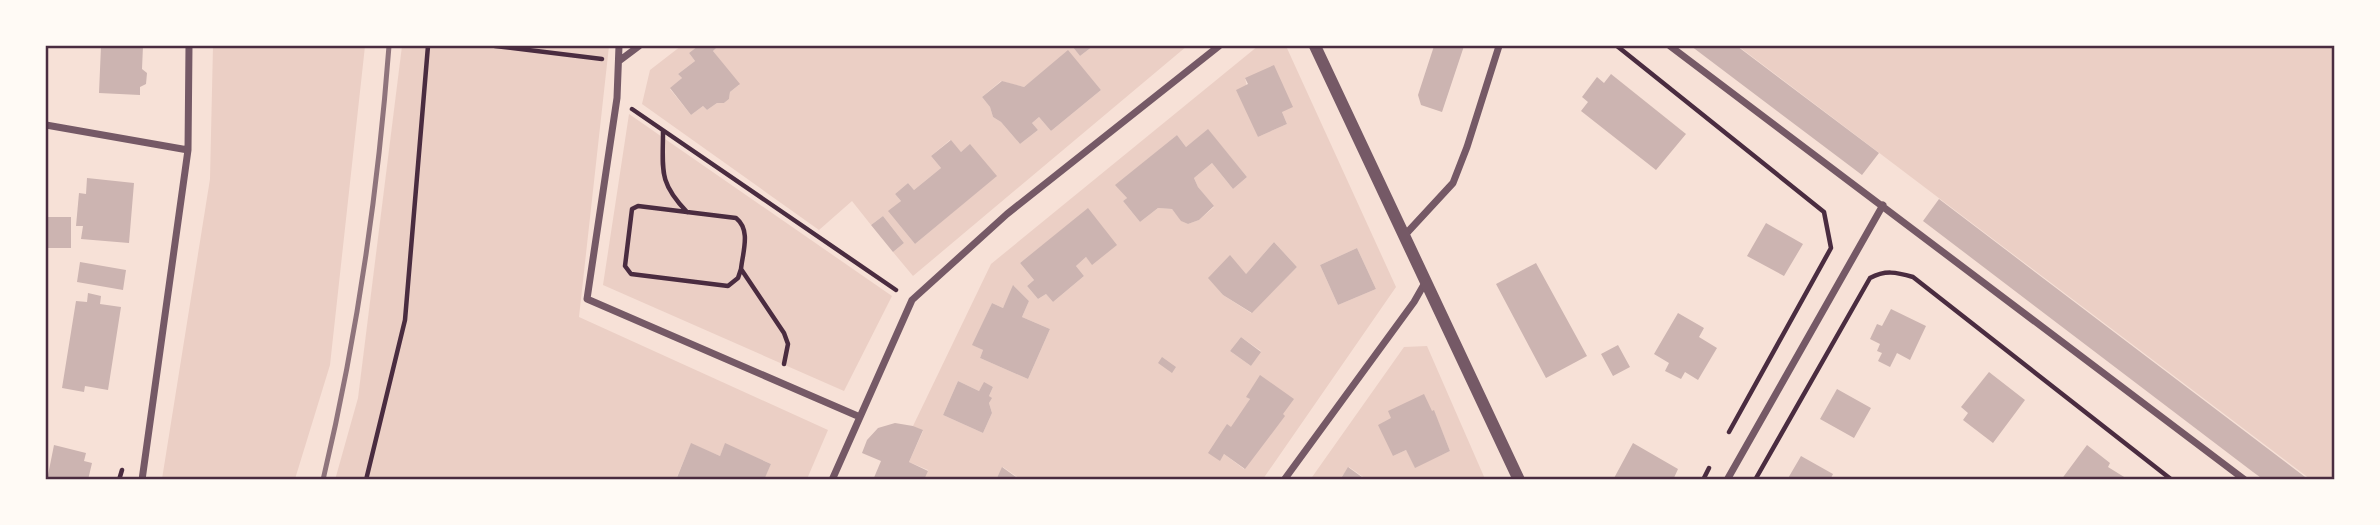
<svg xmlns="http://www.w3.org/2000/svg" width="2380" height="525" viewBox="0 0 2380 525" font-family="'Alegreya Sans',sans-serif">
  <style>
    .green { fill: #ebcfc5; fill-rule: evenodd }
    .building { fill: #ccb4b1 }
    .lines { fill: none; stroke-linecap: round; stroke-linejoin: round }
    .path { stroke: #4a2c40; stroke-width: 4.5 }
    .minor { stroke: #755966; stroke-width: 7 }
    .tertiary { stroke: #755966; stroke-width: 12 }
    .rail { stroke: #8f747c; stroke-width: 5 }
    .neatline { fill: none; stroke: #4a2c40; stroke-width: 2.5 }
  </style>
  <rect width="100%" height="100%" fill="#f7e1d7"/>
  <path class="green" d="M213,46H365L330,365L295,479H162L210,179Z
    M402,46H609L579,317L828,430L807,479H764L771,464L725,444L720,456L691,444L676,479L335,480L358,398Z
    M681,46H698L689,53L695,61L678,74L682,78L670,89L691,115L703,106L707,110L717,103H724L729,99L730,92L739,85L713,51L716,47L715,46H1072L1080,56L1093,46H1187L913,276L893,252L904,243L883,216L871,225L852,201L819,230L642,104L650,70ZM1068,51L1101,90L1051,131L1039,117L1032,123L1038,130L1020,144L1001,122L993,117L990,107L982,97L1001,81L1024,87ZM950,140L961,152L970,145L996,176L915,244L889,212L901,201L895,194L908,183L914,190L941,168L931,156Z
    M1258,46H1286L1396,287L1263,479H1020L1003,467L996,479L924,480L928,470L909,462L923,431L913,426L991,264ZM1245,78L1282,112L1287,124L1258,137ZM1208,130L1247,177L1233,189L1212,163L1194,178L1198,187L1214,207L1199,220L1188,224L1182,221L1172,209L1158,208L1140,222L1123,201L1127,198L1116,185L1177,135L1186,147ZM1088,209L1116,245L1092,264L1086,257L1076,266L1084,276L1053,302L1046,294L1038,299L1027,286L1034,280L1020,263ZM1274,242L1297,267L1251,313L1223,295L1209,278L1246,274ZM1357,248L1376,289L1338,305L1320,265ZM1014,286L1029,301L1022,317L1050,329L1028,379L980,358L983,350L973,345L992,303L1003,308ZM1241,337L1261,351L1251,366L1230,351ZM958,381L979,391L984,383L993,387L989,396L991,398L989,403L992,413L983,433L943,415ZM1247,397L1284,416L1244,469L1224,454L1219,461L1250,399Z
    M1738,46H2334V479H2310Z
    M629,114L892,296L844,391L603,285Z
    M1427,346L1485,479H1366L1349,467L1340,479L1310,480L1404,347ZM1434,411L1450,451L1415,467L1406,450L1393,456L1391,418Z"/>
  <path class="building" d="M101,46H143L142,69L147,73L146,84L140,87V95L99,93Z
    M698,46H715L717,47L713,51L740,84L730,92L729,99L724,103H717L707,110L703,106L691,115L670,88L682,78L678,74L695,61L689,53Z
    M1072,46H1093L1080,56Z
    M1434,46H1464L1442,112L1421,105L1418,95Z
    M1691,46H1737L1879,153L1862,175Z
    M1068,50L1101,90L1051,131L1039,117L1032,123L1038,130L1020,144L1001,122L993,117L990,107L982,97L1002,81L1024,87Z
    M1274,65L1293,107L1282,112L1287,124L1258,137L1236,90L1248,84L1245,78Z
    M1611,74L1686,134L1656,170L1581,111L1588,102L1582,97L1597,77L1604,83Z
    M1208,129L1247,177L1233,189L1212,163L1194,178L1198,187L1214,206L1199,220L1188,224L1181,221L1172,209L1158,208L1140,222L1123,201L1127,198L1115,185L1177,135L1186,147Z
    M951,140L961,152L970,144L997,176L915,244L888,211L901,201L895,194L908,183L914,190L941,168L931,156Z
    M87,178L134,183L129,243L81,239L83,226H76L79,193L86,194Z
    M1939,199L2201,398L2309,480H2264L2253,472L1923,221Z
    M1088,208L1117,245L1092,265L1086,257L1076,266L1084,276L1053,302L1046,294L1038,299L1027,286L1034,280L1020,263Z
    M883,216L904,243L893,252L871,225Z
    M46,217H71V248H46Z
    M1766,223L1803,244L1784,276L1747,256Z
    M1274,242L1297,267L1252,313L1223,295L1208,278L1230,255L1246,274Z
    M1357,248L1376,289L1338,305L1320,265Z
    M80,262L126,270L123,290L77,282Z
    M1536,263L1587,356L1546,378L1496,284Z
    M1013,285L1029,301L1022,317L1050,329L1028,379L980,358L983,350L972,345L992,303L1003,308Z
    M88,293L101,296L100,304L121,307L108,390L85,386L84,392L62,388L76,301L87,302Z
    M1891,309L1926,326L1910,360L1897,353L1890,367L1878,361L1882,353L1877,351L1880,344L1870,339L1877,324L1882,326Z
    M1678,313L1704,328L1699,337L1717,348L1698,380L1685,372L1681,379L1665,371L1669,363L1654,354Z
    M1241,337L1261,352L1251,366L1230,351Z
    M1618,345L1630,367L1613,376L1601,354Z
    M1162,357L1176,367L1172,373L1158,363Z
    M1989,372L2025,400L1993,443L1963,420L1968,413L1961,407Z
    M1260,375L1294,399L1283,414L1285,416L1245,469L1224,454L1220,461L1208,453L1227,424L1231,427L1250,399L1246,397Z
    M958,381L979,391L984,382L993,387L989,396L992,398L989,403L992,413L983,433L943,415Z
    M1837,389L1871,408L1854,438L1820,419Z
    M1424,394L1432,411L1434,410L1450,451L1415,468L1406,450L1393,456L1378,425L1391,418L1388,411Z
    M895,423L913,426L923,430L909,462L928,471L924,480H873L881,461L862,453L867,440L878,428Z
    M691,443L720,456L725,443L771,464L764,480H676Z
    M1633,443L1678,469L1673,480H1613Z
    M54,445L86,453L84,461L92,463L88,480H47Z
    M2087,445L2110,463L2108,467L2129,480H2061Z
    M1801,456L1833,474L1830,480H1787Z
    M1002,467L1020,480H996Z
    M1348,467L1366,480H1340Z"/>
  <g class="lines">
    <path class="path" d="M495,46L602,59
      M1617,46L1824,212L1831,248L1729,432
      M632,109L896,290
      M663,131C663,170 658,182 687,212
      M741,269L738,278L728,286L631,274L625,266L632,209L638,206L736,218C751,230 743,251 741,269L784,333L788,344L784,364
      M119,480L122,470
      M366,480L405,320L428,46
      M1703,480L1709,468
      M1755,480L1870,278C1885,270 1896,272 1913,277L2172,480"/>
    <path class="minor" d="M619,46L617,98L587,299L860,417
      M1670,46L2245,480
      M619,61L639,46
      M46,125L188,150
      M1404,236L1453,183L1467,147L1499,46
      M142,480L188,150L189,46
      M832,480L912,300L1007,214L1219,46
      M1284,480L1414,302L1426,281
      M1727,480L1883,205"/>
    <path class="tertiary" d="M1315,46L1519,480"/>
    <path class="rail" d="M323,480C357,337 378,191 389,46"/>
  </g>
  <rect width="2380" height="525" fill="none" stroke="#fffaf5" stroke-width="94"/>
  <rect x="47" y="47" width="2286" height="431" class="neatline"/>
</svg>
